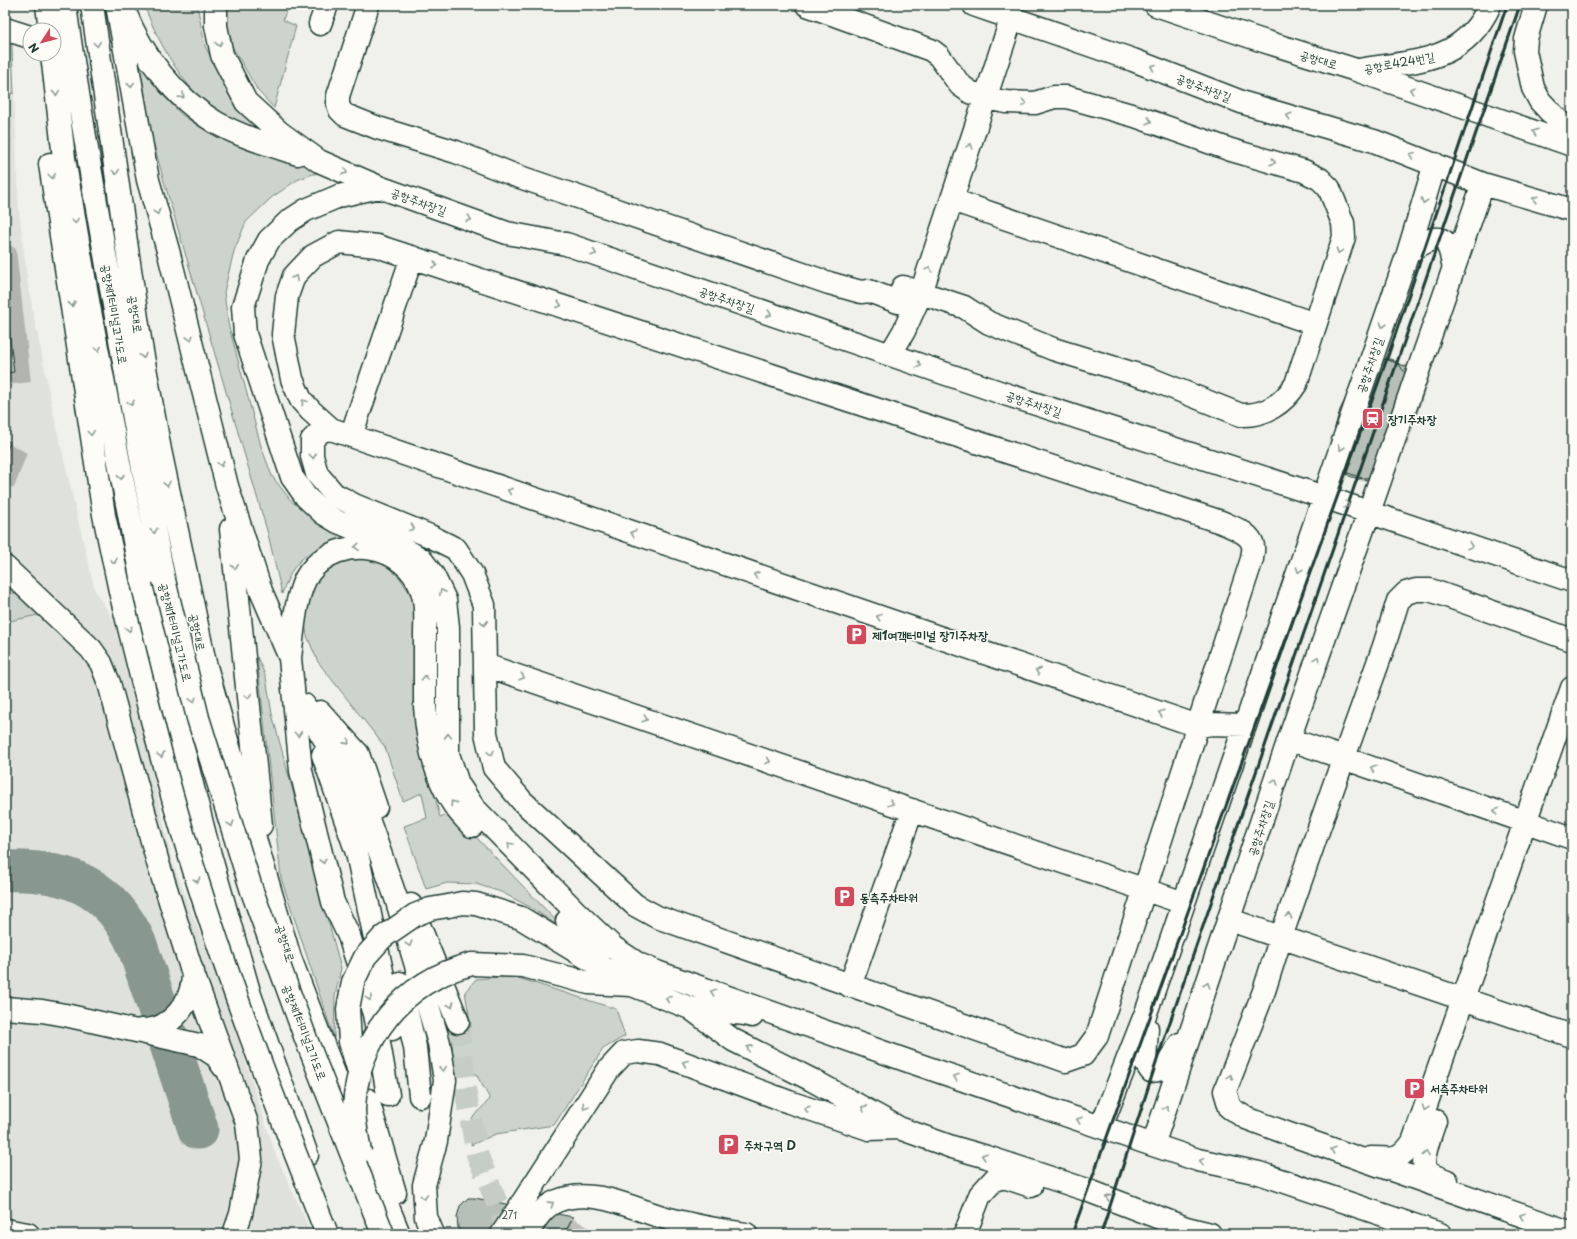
<svg xmlns="http://www.w3.org/2000/svg" width="1577" height="1239" viewBox="0 0 1577 1239" font-family="'Playpen Sans','Poor Story',sans-serif">
  <style>
    .built { fill: #dfe2dc }
    .green { fill: #cdd3cd; stroke: #768880 }
    .shadow { fill: #0003 }
    .lines { fill: none; stroke-linecap: round; stroke-linejoin: round }
    .taxiway { stroke: #889790; stroke-width: 41 }
    .building { fill: #b6bfb8; stroke: #1f3d34 }
    .minor-tunnel { stroke: #c6cdc6; stroke-width: 22; stroke-dasharray: 22 11; stroke-linecap: butt }
    .minor-casing { stroke: #1f3d34; stroke-width: 25 }
    .minor { stroke: #fdfcf7; stroke-width: 22 }
    .rail { stroke: #1f3d34; stroke-width: 3 }
    .minor-bridge-casing { stroke: #1f3d34; stroke-width: 25; stroke-linecap: butt }
    .minor-bridge { stroke: #fdfcf7; stroke-width: 22 }
    .oneway { stroke: #8e9c96 }
    .labels { text-anchor: middle; dominant-baseline: central; stroke-width: 3.5; stroke-linejoin: round; paint-order: stroke }
    .number-label { font-size: 10px; fill: #455e55 }
    .street-label { font-size: 12px; fill: #1f3d34; stroke: #fdfcf7 }
    .poi-label { font-size: 12px; font-weight: bold; fill: #1f3d34; stroke: #fdfcf7; text-anchor: start }
  </style>
  <rect width="100%" height="100%" fill="#f0f1eb"/>
  <filter id="ink" filterUnits="userSpaceOnUse"><feTurbulence type="fractalNoise" baseFrequency=".025" numOctaves="2"/><feDisplacementMap in="SourceGraphic" scale="8" xChannelSelector="R" yChannelSelector="G"/><feConvolveMatrix kernelMatrix="1 2 1 2 8 2 1 2 1" color-interpolation-filters="sRGB"/></filter>
  <g filter="url(#ink)">
    <path class="built" d="M5,24L11,26L19,209L28,286L54,416L95,591L114,621L145,738L172,861L228,1007L275,1153L312,1234H5Z"/>
    <path class="green" d="M144,5H197L205,46L225,85L274,138C260,132 235,124 223,117C185,91 160,47 144,5Z
      M221,5H288L283,20L296,26L274,108L258,91L228,39Z
      M5,24L11,26L14,93L5,95Z
      M139,58L148,75L160,92L182,115L208,132L330,172L313,174L297,180L271,198L246,222L234,251L224,292L228,323L261,446L272,476L292,502L351,538C328,543 305,550 292,571C288,578 285,586 282,594L268,534L165,185L151,134Z
      M369,558L384,564L399,577L412,596L416,618L414,661L417,731L442,798L436,801L440,817L452,812L566,931L530,907L501,892L476,884L447,883L426,889L404,826L427,818L422,793L403,801L385,747L318,662L307,636L302,604L310,584L334,563Z
      M5,584L38,615L5,622Z
      M257,657L266,677L272,714L341,968L335,996L334,1038L281,878Z
      M512,976L616,1009L625,1036L603,1049L554,1125L496,1134L471,1145L472,1118L490,1099L476,1074L455,1075L451,1031L471,1027L465,992L476,979Z"/>
    <path class="shadow" d="M5,242L16,249L31,382L6,385Z
      M1397,363L1429,379L1408,443L1404,449L1389,490L1354,478L1332,466Z
      M5,441L27,453L14,488L5,485Z
      M572,1218L590,1228L587,1234H466Z"/>
    <g class="lines">
      <path class="taxiway" d="M5,871C67,869 111,886 137,945L198,1129"/>
    </g>
    <path class="building" d="M5,297L14,372L5,373Z
      M1371,354L1416,370L1376,483L1331,467Z
      M1390,359L1397,362L1406,374L1371,477L1359,479L1349,476L1343,468L1336,450L1335,427L1340,410L1351,387L1382,360Z
      M5,440L10,442L5,455Z
      M468,1198H475L573,1217L568,1227L564,1231L570,1234H464L458,1228L457,1217L460,1206Z"/>
    <g class="lines">
      <path class="minor-tunnel" d="M458,1022L465,1089L477,1154L503,1218L512,1234"/>
      <defs>
        <path id="minor" d="M47,5L50,30
          M65,5C77,96 93,186 109,277C127,378 144,479 164,580
          M92,5L141,346L160,450L205,663L255,839L290,958L334,1073L399,1234
          M117,5L148,180L169,254L227,486L261,591L290,658L301,771L333,902L349,936L374,1014L388,1095
          M216,5V26L222,55L246,102L279,132L319,161L379,187L507,233L566,244L1005,394L1324,497L1572,581
          M368,5L338,96V104L340,110L345,115L378,128L456,152L514,175L829,283L861,292L869,291L898,302L903,287L964,307L989,323L1053,349L1151,379L1241,415C1265,416 1284,403 1296,384L1344,237L1343,223L1329,188L1320,179L1304,171L1231,150L1135,116L1067,97H1054L1035,103L1006,102L985,98L970,92L960,85L939,56L931,50L807,5
          M974,5L1133,60L1244,103L1374,141L1483,184L1572,210
          M1156,5L1260,40L1356,70L1572,145
          M1536,5L1526,39L1525,51L1533,88L1540,101L1572,135
          M125,12C142,55 175,98 215,122C241,137 270,145 298,154
          M320,24L327,5
          M5,29L30,37
          M52,54L64,158L89,306L146,603L210,855L250,995L307,1155
          M1359,70C1415,60 1463,64 1490,5
          M50,164L104,515L120,591
          M379,187L339,196L306,210L289,221L269,240L258,260L243,307L245,334L292,477L306,497L323,513L338,522L404,549L421,559L433,575L445,600L448,627V754L458,784L474,808L575,911L614,948L638,964L657,972L908,1061L1153,1145L1198,1160L1259,1173L1440,1234
          M952,200L1315,324
          M1408,253C1419,246 1440,228 1449,248C1451,253 1452,261 1454,267
          M890,355L904,331L921,293L1012,17
          M331,429L321,431L312,440V456L317,474L334,494L354,505L430,536L456,549L472,574L484,605L486,733L494,768L522,801L635,905L657,917L1066,1061L1083,1055L1097,1036C1149,877 1200,718 1252,559C1252,555 1254,550 1253,546C1251,533 1232,527 1221,522L377,246L339,242L313,256L294,276L287,296L283,334L292,379L301,400L311,411L331,429L1198,726L1212,724L1245,725
          M351,436L412,257
          M231,529L261,825
          M5,567L91,649L101,663L109,683L158,863L192,971L247,1123L251,1159L241,1214L234,1234
          M1572,640L1430,590H1416L1406,593L1398,601L1384,646L1333,788L1281,937L1264,991L1225,1091L1230,1108L1246,1118L1289,1134L1572,1233
          M290,658C293,635 295,592 309,573C339,532 406,543 422,591C427,605 425,621 425,636C425,659 425,683 425,706C427,739 434,774 452,802C457,811 465,818 472,826
          M485,665L1184,903
          M304,705L362,802L396,898L439,1043L445,1080L436,1141L424,1185L426,1217L433,1234
          M320,712L358,754L376,807
          M1289,739L1572,838
          M323,755L357,853L390,1009L392,1029
          M411,905L458,1022
          M448,906L462,903L476,904L521,918L632,985L690,1008L745,1014L752,1016
          M1230,920L1572,1036
          M567,921L579,932L601,966
          M472,964L523,966L589,983L631,985
          M400,983L415,1047L420,1096
          M850,986L912,810
          M5,1008L42,1011L65,1015L199,1045L216,1056L223,1066
          M690,1008L733,1040L812,1080L899,1128L952,1147L987,1157L1084,1189L1186,1228L1210,1234
          M1147,1028L1145,1062L1151,1071C1170,1070 1170,1057 1180,1044
          M140,1030C171,1032 194,1001 193,972
          M368,1100L395,1193
          M1435,1121C1432,1131 1418,1165 1427,1172C1432,1176 1441,1178 1447,1181
          M1101,1127L1147,1010L1408,253L1435,164
          M1153,1145L1289,739L1369,512L1483,184
          M1371,1158C1394,1158 1398,1163 1413,1142L1572,688
          M994,1180L1004,1177L1031,1186
          M5,1230L28,1234
          M502,1234L609,1069L624,1053L638,1051L660,1054L789,1102L869,1129L899,1128
          M527,1234C535,1221 542,1207 557,1201C591,1187 629,1207 662,1217C690,1225 718,1230 746,1234
          M965,1234L980,1195L1001,1172L1004,1171"/>
      </defs>
      <use href="#minor" class="minor-casing"/>
      <use href="#minor" class="minor"/>
      <path class="rail" d="M1072,1234L1389,353L1507,5
        M1101,1234L1158,1057L1520,5"/>
      <defs>
        <path id="minor-bridge" d="M164,580L198,718L252,891L306,1039L383,1234
          M120,591C142,680 163,769 190,857C229,985 278,1110 327,1234
          M360,1075L350,1042L348,1009L353,982L365,957L383,937L415,915L430,909L448,906
          M360,1152C358,1138 354,1123 354,1109C357,1038 403,981 472,964"/>
      </defs>
      <use href="#minor-bridge" class="minor-bridge-casing"/>
      <use href="#minor-bridge" class="minor-bridge"/>
    </g>
    <defs><path id="oneway-chevron" d="M-2-3.5L2.5 0L-2 3.5" fill="none" stroke-width="1.6" stroke-linecap="round" stroke-linejoin="round"/></defs>
    <g class="oneway">
      <use href="#oneway-chevron" transform="translate(97 44) rotate(82)"/>
      <use href="#oneway-chevron" transform="translate(219 44) rotate(80)"/>
      <use href="#oneway-chevron" transform="translate(1153 67) rotate(-159)"/>
      <use href="#oneway-chevron" transform="translate(131 85) rotate(80)"/>
      <use href="#oneway-chevron" transform="translate(1412 90) rotate(-161)"/>
      <use href="#oneway-chevron" transform="translate(56 93) rotate(84)"/>
      <use href="#oneway-chevron" transform="translate(182 96) rotate(44)"/>
      <use href="#oneway-chevron" transform="translate(1024 103) rotate(3)"/>
      <use href="#oneway-chevron" transform="translate(1289 116) rotate(-164)"/>
      <use href="#oneway-chevron" transform="translate(1149 121) rotate(19)"/>
      <use href="#oneway-chevron" transform="translate(1535 132) rotate(-161)"/>
      <use href="#oneway-chevron" transform="translate(970 146) rotate(-72)"/>
      <use href="#oneway-chevron" transform="translate(1412 155) rotate(-159)"/>
      <use href="#oneway-chevron" transform="translate(1273 162) rotate(16)"/>
      <use href="#oneway-chevron" transform="translate(116 172) rotate(82)"/>
      <use href="#oneway-chevron" transform="translate(345 172) rotate(24)"/>
      <use href="#oneway-chevron" transform="translate(52 176) rotate(83)"/>
      <use href="#oneway-chevron" transform="translate(1535 199) rotate(-163)"/>
      <use href="#oneway-chevron" transform="translate(1424 201) rotate(107)"/>
      <use href="#oneway-chevron" transform="translate(157 212) rotate(74)"/>
      <use href="#oneway-chevron" transform="translate(469 219) rotate(20)"/>
      <use href="#oneway-chevron" transform="translate(75 221) rotate(80)"/>
      <use href="#oneway-chevron" transform="translate(1339 251) rotate(108)"/>
      <use href="#oneway-chevron" transform="translate(594 253) rotate(19)"/>
      <use href="#oneway-chevron" transform="translate(435 265) rotate(18)"/>
      <use href="#oneway-chevron" transform="translate(929 269) rotate(-72)"/>
      <use href="#oneway-chevron" transform="translate(295 278) rotate(-61)"/>
      <use href="#oneway-chevron" transform="translate(72 304) rotate(81)"/>
      <use href="#oneway-chevron" transform="translate(559 305) rotate(18)"/>
      <use href="#oneway-chevron" transform="translate(769 314) rotate(19)"/>
      <use href="#oneway-chevron" transform="translate(1383 325) rotate(109)"/>
      <use href="#oneway-chevron" transform="translate(190 338) rotate(76)"/>
      <use href="#oneway-chevron" transform="translate(98 349) rotate(79)"/>
      <use href="#oneway-chevron" transform="translate(143 356) rotate(80)"/>
      <use href="#oneway-chevron" transform="translate(919 365) rotate(19)"/>
      <use href="#oneway-chevron" transform="translate(304 402) rotate(-126)"/>
      <use href="#oneway-chevron" transform="translate(131 403) rotate(80)"/>
      <use href="#oneway-chevron" transform="translate(91 433) rotate(82)"/>
      <use href="#oneway-chevron" transform="translate(1341 448) rotate(109)"/>
      <use href="#oneway-chevron" transform="translate(313 456) rotate(83)"/>
      <use href="#oneway-chevron" transform="translate(221 464) rotate(76)"/>
      <use href="#oneway-chevron" transform="translate(121 477) rotate(79)"/>
      <use href="#oneway-chevron" transform="translate(167 484) rotate(78)"/>
      <use href="#oneway-chevron" transform="translate(510 491) rotate(-161)"/>
      <use href="#oneway-chevron" transform="translate(1347 505) rotate(19)"/>
      <use href="#oneway-chevron" transform="translate(412 528) rotate(22)"/>
      <use href="#oneway-chevron" transform="translate(154 531) rotate(79)"/>
      <use href="#oneway-chevron" transform="translate(633 533) rotate(-161)"/>
      <use href="#oneway-chevron" transform="translate(1470 546) rotate(19)"/>
      <use href="#oneway-chevron" transform="translate(357 547) rotate(176)"/>
      <use href="#oneway-chevron" transform="translate(114 561) rotate(78)"/>
      <use href="#oneway-chevron" transform="translate(235 567) rotate(84)"/>
      <use href="#oneway-chevron" transform="translate(1299 570) rotate(109)"/>
      <use href="#oneway-chevron" transform="translate(756 575) rotate(-161)"/>
      <use href="#oneway-chevron" transform="translate(442 592) rotate(-116)"/>
      <use href="#oneway-chevron" transform="translate(879 617) rotate(-161)"/>
      <use href="#oneway-chevron" transform="translate(484 623) rotate(89)"/>
      <use href="#oneway-chevron" transform="translate(129 629) rotate(76)"/>
      <use href="#oneway-chevron" transform="translate(1317 659) rotate(-70)"/>
      <use href="#oneway-chevron" transform="translate(1038 671) rotate(-161)"/>
      <use href="#oneway-chevron" transform="translate(522 677) rotate(19)"/>
      <use href="#oneway-chevron" transform="translate(425 678) rotate(-90)"/>
      <use href="#oneway-chevron" transform="translate(248 696) rotate(84)"/>
      <use href="#oneway-chevron" transform="translate(193 700) rotate(76)"/>
      <use href="#oneway-chevron" transform="translate(1161 713) rotate(-161)"/>
      <use href="#oneway-chevron" transform="translate(645 719) rotate(19)"/>
      <use href="#oneway-chevron" transform="translate(298 734) rotate(85)"/>
      <use href="#oneway-chevron" transform="translate(448 736) rotate(-91)"/>
      <use href="#oneway-chevron" transform="translate(347 742) rotate(48)"/>
      <use href="#oneway-chevron" transform="translate(491 753) rotate(77)"/>
      <use href="#oneway-chevron" transform="translate(161 755) rotate(74)"/>
      <use href="#oneway-chevron" transform="translate(768 761) rotate(19)"/>
      <use href="#oneway-chevron" transform="translate(1373 768) rotate(-161)"/>
      <use href="#oneway-chevron" transform="translate(1275 782) rotate(-72)"/>
      <use href="#oneway-chevron" transform="translate(453 803) rotate(-124)"/>
      <use href="#oneway-chevron" transform="translate(891 803) rotate(19)"/>
      <use href="#oneway-chevron" transform="translate(1496 811) rotate(-160)"/>
      <use href="#oneway-chevron" transform="translate(231 824) rotate(72)"/>
      <use href="#oneway-chevron" transform="translate(510 845) rotate(-135)"/>
      <use href="#oneway-chevron" transform="translate(323 861) rotate(76)"/>
      <use href="#oneway-chevron" transform="translate(197 880) rotate(72)"/>
      <use href="#oneway-chevron" transform="translate(1289 916) rotate(-70)"/>
      <use href="#oneway-chevron" transform="translate(409 944) rotate(74)"/>
      <use href="#oneway-chevron" transform="translate(1207 985) rotate(-71)"/>
      <use href="#oneway-chevron" transform="translate(713 992) rotate(-161)"/>
      <use href="#oneway-chevron" transform="translate(369 998) rotate(72)"/>
      <use href="#oneway-chevron" transform="translate(668 999) rotate(-158)"/>
      <use href="#oneway-chevron" transform="translate(451 1005) rotate(68)"/>
      <use href="#oneway-chevron" transform="translate(749 1048) rotate(-153)"/>
      <use href="#oneway-chevron" transform="translate(685 1063) rotate(-158)"/>
      <use href="#oneway-chevron" transform="translate(443 1069) rotate(82)"/>
      <use href="#oneway-chevron" transform="translate(956 1077) rotate(-161)"/>
      <use href="#oneway-chevron" transform="translate(1230 1077) rotate(-70)"/>
      <use href="#oneway-chevron" transform="translate(585 1106) rotate(123)"/>
      <use href="#oneway-chevron" transform="translate(864 1108) rotate(-151)"/>
      <use href="#oneway-chevron" transform="translate(1166 1108) rotate(-72)"/>
      <use href="#oneway-chevron" transform="translate(1425 1108) rotate(109)"/>
      <use href="#oneway-chevron" transform="translate(807 1109) rotate(-162)"/>
      <use href="#oneway-chevron" transform="translate(1079 1120) rotate(-161)"/>
      <use href="#oneway-chevron" transform="translate(1333 1150) rotate(-161)"/>
      <use href="#oneway-chevron" transform="translate(1426 1154) rotate(-79)"/>
      <use href="#oneway-chevron" transform="translate(984 1156) rotate(-164)"/>
      <use href="#oneway-chevron" transform="translate(1202 1161) rotate(-166)"/>
      <use href="#oneway-chevron" transform="translate(424 1197) rotate(86)"/>
      <use href="#oneway-chevron" transform="translate(1108 1197) rotate(-159)"/>
      <use href="#oneway-chevron" transform="translate(551 1204) rotate(-33)"/>
      <use href="#oneway-chevron" transform="translate(1522 1216) rotate(-161)"/>
    </g>
  </g>
  <defs>
    <symbol id="station-square" viewBox="-11 -11 22 22"><rect x="-9" y="-9" width="18" height="18" rx="4" fill="#d1495b" stroke="#fdfcf7"/><path d="M-3-6H3Q5-6 5-4V2Q5 4 3 4L4.5 6H3L1.5 4h-3L-3 6H-4.5L-3 4Q-5 4-5 2V-4Q-5-6-3-6ZM-3.5-4v3h7v-3ZM-3.5 1v1.5H-2V1ZM2 1v1.5H3.5V1Z" fill="#fff"/></symbol>
    <symbol id="parking-square" viewBox="-11 -11 22 22"><rect x="-9" y="-9" width="18" height="18" rx="4" fill="#d1495b" stroke="#fdfcf7"/><path d="M-3.5-5.5H1a3.5 3.5 0 0 1 0 7H-1V5.5H-3.5ZM-1-3.4V-.6H.8a1.4 1.4 0 0 0 0-2.8Z" fill="#fff"/></symbol>
  </defs>
  <g fill-rule="evenodd">
    <use href="#station-square" x="1360" y="406" width="25" height="25"/>
    <use href="#parking-square" x="844" y="622" width="25" height="25"/>
    <use href="#parking-square" x="832" y="884" width="25" height="25"/>
    <use href="#parking-square" x="1402" y="1076" width="25" height="25"/>
    <use href="#parking-square" x="716" y="1132" width="25" height="25"/>
  </g>
  <g class="labels">
    <g class="number-label">
      <text x="509" y="1214">271</text>
    </g>
    <g class="street-label">
      <text transform="translate(1319 59) rotate(17)">공항대로</text>
      <text transform="translate(1399 62) rotate(-10)">공항로424번길</text>
      <text transform="translate(1204 87) rotate(21)">공항주차장길</text>
      <text transform="translate(419 201) rotate(20)">공항주차장길</text>
      <text transform="translate(727 299) rotate(19)">공항주차장길</text>
      <text transform="translate(115 314) rotate(80)">공항제1터미널고가도로</text>
      <text transform="translate(136 314) rotate(81)">공항대로</text>
      <text transform="translate(1369 365) rotate(-71)">공항주차장길</text>
      <text transform="translate(1034 403) rotate(18)">공항주차장길</text>
      <text transform="translate(176 632) rotate(76)">공항제1터미널고가도로</text>
      <text transform="translate(198 632) rotate(78)">공항대로</text>
      <text transform="translate(1260 828) rotate(-72)">공항주차장길</text>
      <text transform="translate(286 943) rotate(73)">공항대로</text>
      <text transform="translate(305 1032) rotate(69)">공항제1터미널고가도로</text>
    </g>
    <g class="poi-label">
      <text x="1388" y="419">장기주차장</text>
      <text x="872" y="635">제1여객터미널 장기주차장</text>
      <text x="860" y="897">동측주차타워</text>
      <text x="1430" y="1088">서측주차타워</text>
      <text x="744" y="1145">주차구역 D</text>
    </g>
  </g>
  <rect width="1577" height="1239" fill="none" stroke="#fdfcf7" stroke-width="20"/>
  <rect x="10" y="10" width="1557" height="1219" fill="none" stroke="#1f3d34" stroke-width="1.5" filter="url(#ink)"/>
  <g transform="translate(42 42) rotate(234)"><circle r="19" fill="#fdfcf7" stroke="#a4b0a9"/>
  <path d="M0-3L7 15L0 10L-7 15Z" fill="#d1495b"/>
  <text y="-6" font-size="11" font-weight="bold" text-anchor="middle" fill="#1f3d34">N</text>
  </g>
</svg>
